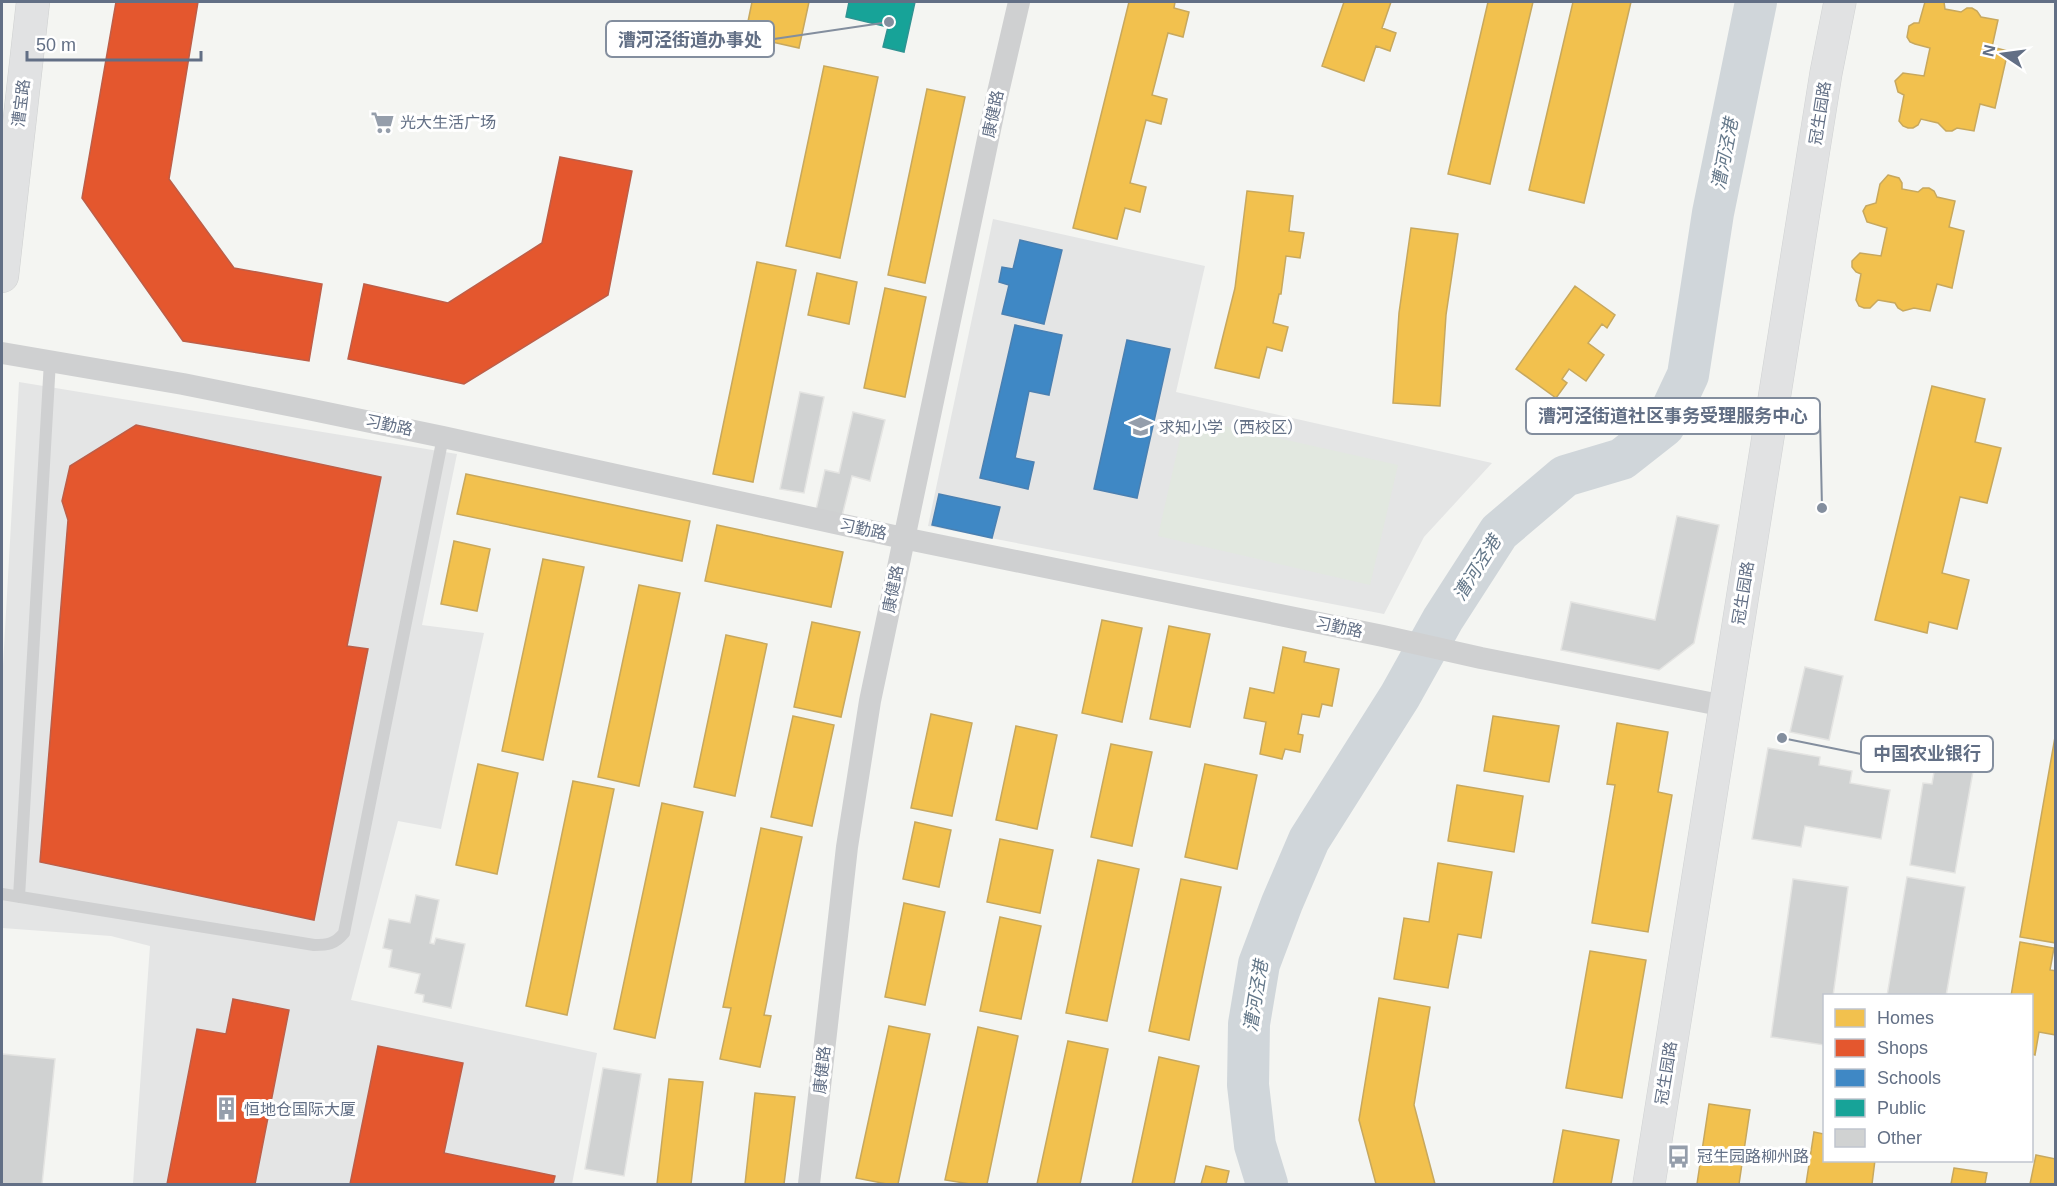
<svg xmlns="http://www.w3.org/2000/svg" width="2057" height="1186" viewBox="0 0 2057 1186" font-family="Arial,'Noto Sans SC',sans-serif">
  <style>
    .built { fill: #e4e5e5 }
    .green { fill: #e2e8e0 }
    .homes { fill: #f2c14e; stroke: #c7a85e; stroke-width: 1.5 }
    .shops { fill: #e4572e; stroke: #bd5e48; stroke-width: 1.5 }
    .schools { fill: #3f88c5; stroke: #4a80b2; stroke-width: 1.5 }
    .public { fill: #17a398; stroke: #2e9392; stroke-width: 1.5 }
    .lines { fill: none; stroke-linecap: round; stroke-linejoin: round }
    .river { stroke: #d0d6da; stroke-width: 42 }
    .building { fill: #d0d2d2; stroke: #e4e4e2; stroke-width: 1.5 }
    .secondary-casing { stroke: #d0d2d3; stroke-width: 33 }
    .primary-casing { stroke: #cfd1d1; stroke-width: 34 }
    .lane { stroke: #cfd0d1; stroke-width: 12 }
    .street { stroke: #cfd0d1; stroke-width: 22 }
    .secondary { stroke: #e1e2e3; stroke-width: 32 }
    .primary { stroke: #e1e2e3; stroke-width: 33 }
    .labels { text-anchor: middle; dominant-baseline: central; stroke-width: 6; stroke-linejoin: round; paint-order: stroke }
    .street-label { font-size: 16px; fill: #626f85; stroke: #fff }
    .poi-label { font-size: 16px; fill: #626f85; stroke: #fff; text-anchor: start }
    .water-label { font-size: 18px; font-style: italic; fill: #637789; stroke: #fff }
    .leader { fill: none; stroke: #838e9e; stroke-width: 2 }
    .callout-dot { fill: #838e9e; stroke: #fff; stroke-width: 2 }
    .callout { fill: #fff; stroke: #838e9e; stroke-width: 2 }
    .callout-label { font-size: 18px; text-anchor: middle; font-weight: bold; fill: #626f85 }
  </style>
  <rect width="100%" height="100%" fill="#f4f5f2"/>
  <path class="built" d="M993,219L1205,266L1176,392L1492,463L1424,537L1384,614L928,526Z
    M19,382L457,454L422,625L484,633L441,829L398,821L351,1000L597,1053L572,1184H133L150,946L111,936L2,928V683Z"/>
  <path class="green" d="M1185,417L1398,465L1370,585L1158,536Z"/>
  <path class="homes" d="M752,2H809L799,48L745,36Z
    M1129,2H1175L1174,8L1189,12L1183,37L1168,33L1152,95L1167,99L1161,124L1146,120L1130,183L1146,187L1140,212L1125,208L1117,239L1073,228Z
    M1344,2H1391L1382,28L1396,33L1390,51L1376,46L1364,81L1322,66Z
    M1488,2H1533L1490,184L1448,174Z
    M1573,2H1631L1584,203L1529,190Z
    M1925,2H1944L1945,9L1961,12L1967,8H1972L1977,11L1981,17L1998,20L1992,47L2008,51L1995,108L1980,104L1974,131L1957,128L1952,131H1946L1938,123L1921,119L1918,125L1913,128H1908L1903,126L1899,121L1904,95L1898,92L1895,81L1903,73L1924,76L1930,48L1915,44L1910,42L1907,37L1909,26L1914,23H1919Z
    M824,66L878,77L840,258L786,246Z
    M927,89L965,97L925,283L888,275Z
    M1888,175L1899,178L1902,183V189L1918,192L1923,188H1929L1934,191L1937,197L1955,201L1949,227L1964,231L1952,288L1937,284L1930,311L1914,308L1903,311L1898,308L1895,303L1878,300L1870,308H1864L1859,306L1856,300L1861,274L1856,272L1852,267V261L1860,253L1881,256L1887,228L1867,222L1863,211L1866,206L1876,203L1880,184Z
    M1247,191L1293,196L1289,231L1304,233L1300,258L1286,256L1281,294H1279L1273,323L1288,327L1282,351L1267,347L1259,378L1215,368L1235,288Z
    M1411,228L1458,234L1446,315L1440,406L1393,403L1399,313Z
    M757,262L796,270L753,482L713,474Z
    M817,273L857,282L849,324L808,315Z
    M1575,286L1615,315L1607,328L1602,324L1588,343L1604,355L1586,381L1569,369L1562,379L1567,383L1556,398L1516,369Z
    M885,288L926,297L905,397L864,388Z
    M1932,386L1985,399L1975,442L2001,448L1987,503L1960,497L1942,573L1969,580L1957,629L1929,622L1927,633L1875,620Z
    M466,474L690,521L682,561L457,514Z
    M717,525L843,552L831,607L705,581Z
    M454,541L490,549L477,611L441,604Z
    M543,559L584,567L543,760L502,751Z
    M639,585L680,593L639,786L598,777Z
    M1102,620L1142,628L1122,722L1082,713Z
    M812,622L860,632L841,717L794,707Z
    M1169,626L1210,634L1190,727L1150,719Z
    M726,635L767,644L735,796L694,787Z
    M1283,647L1306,652L1304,662L1339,669L1332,706L1322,704L1319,717L1302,714L1298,734L1303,735L1300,752L1285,749L1282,759L1260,754L1266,722L1244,718L1250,688L1274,693Z
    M931,714L972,723L952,816L911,808Z
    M793,716L834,725L812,826L771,817Z
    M1493,716L1559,726L1549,782L1484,771Z
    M1617,723L1668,732L1658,792L1672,795L1648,932L1592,923L1615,785L1607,784Z
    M1016,726L1057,735L1037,829L996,820Z
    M2055,737H2056V943L2020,937Z
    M1111,744L1152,752L1132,846L1091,837Z
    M478,764L518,773L497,874L456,865Z
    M1205,764L1257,775L1237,869L1185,857Z
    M573,781L614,789L567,1015L526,1006Z
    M1457,785L1523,796L1514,852L1448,841Z
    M662,803L703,812L655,1038L614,1029Z
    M915,822L951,830L939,887L903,879Z
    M761,828L802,837L764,1015L771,1016L760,1067L720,1059L731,1008L723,1007Z
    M1000,839L1053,850L1040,913L987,902Z
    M1098,860L1139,869L1107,1021L1066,1013Z
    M1438,863L1492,872L1481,938L1458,934L1448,988L1394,979L1404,918L1429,922Z
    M1181,879L1221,887L1189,1040L1149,1031Z
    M904,903L945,912L925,1005L885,997Z
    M1000,917L1041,926L1021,1019L980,1011Z
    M2020,942L2054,948L2050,970L2056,971V1035L2039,1032L2035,1055L2032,1054V996H2011Z
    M1590,951L1646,960L1622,1098L1566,1088Z
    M1379,998L1430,1007L1414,1105L1435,1184H1376L1359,1120Z
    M889,1026L930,1034L898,1184H887L856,1178Z
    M978,1027L1018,1036L987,1184H970L945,1180Z
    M1068,1041L1108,1049L1080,1184H1037Z
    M1159,1057L1199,1066L1174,1184H1132Z
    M669,1079L703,1082L691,1184H657Z
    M755,1093L795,1097L784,1184H745Z
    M1709,1104L1750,1110L1739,1184H1697Z
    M1563,1130L1619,1140L1611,1184H1553Z
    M1814,1132L1824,1134V1160H1875L1872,1184H1806Z
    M2036,1155L2056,1159V1184H2030Z
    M1206,1166L1229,1171L1226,1184H1201Z
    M1954,1168L1987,1173L1985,1184H1951Z"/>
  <path class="shops" d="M116,2H198L169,179L234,268L322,284L309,361L183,341L82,198Z
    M560,157L632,171L608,295L464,384L348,359L364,284L448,303L542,243Z
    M136,425L381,477L347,646L368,649L314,920L40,862L68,520L62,501L70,466Z
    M233,999L289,1010L255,1184H167L197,1029L226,1034Z
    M378,1046L463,1063L444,1153L555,1176L553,1184H350Z"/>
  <path class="schools" d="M1020,240L1062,250L1044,324L1002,314L1009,285L999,282L1002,267L1013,269Z
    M1015,325L1062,335L1049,395L1029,391L1015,458L1034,462L1028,489L980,478Z
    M1127,340L1170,349L1137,498L1094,489Z
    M939,494L1000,507L992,538L932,525Z"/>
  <path class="public" d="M849,2H915L904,52L883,47L888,27L846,17Z"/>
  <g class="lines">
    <path class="river" d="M1267,1184L1255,1145L1248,1085L1249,1024L1259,964L1282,903L1309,840L1400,696L1443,619L1499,532L1565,476L1622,459L1664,426L1688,375L1713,213L1756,2"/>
  </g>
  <path class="building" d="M800,392L824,397L804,493L780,489Z
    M853,412L885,420L870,481L852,476L842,516L816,510L825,470L839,473Z
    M1677,516L1719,525L1694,643L1659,670L1561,650L1571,602L1655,620Z
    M1805,667L1843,676L1829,740L1790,732Z
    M1768,748L1820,757L1819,765L1852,771L1850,783L1890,790L1881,839L1805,826L1801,847L1752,839Z
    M1937,754L1975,760L1955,873L1910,865L1923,783L1932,784Z
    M1907,877L1965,887L1946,996H1887Z
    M1793,879L1848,887L1833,996H1824V1045L1771,1037Z
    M416,895L439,900L430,943L434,944L436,938L465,944L451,1008L423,1002L424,995L415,993L420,974L389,967L392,950L383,948L389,919L410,923Z
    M2,1054L55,1059L42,1184H2Z
    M603,1068L641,1074L624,1176L585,1169Z"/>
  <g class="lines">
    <defs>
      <path id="secondary" d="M1649,1184L1826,73L1840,2"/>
      <path id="primary" d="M2,276L33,2"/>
    </defs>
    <use href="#secondary" class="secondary-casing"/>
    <use href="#primary" class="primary-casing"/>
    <path class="lane" d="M2,894L314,945C328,945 335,944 344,933L443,437
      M19,897L50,361"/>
    <path class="street" d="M2,353L183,384L303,408L443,437L903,538L1383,636L1481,658L1725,706
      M809,1184L847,847L870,701L996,101L1019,2"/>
    <use href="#secondary" class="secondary"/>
    <use href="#primary" class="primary"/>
  </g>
  <defs>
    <symbol id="supermarket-bare" viewBox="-9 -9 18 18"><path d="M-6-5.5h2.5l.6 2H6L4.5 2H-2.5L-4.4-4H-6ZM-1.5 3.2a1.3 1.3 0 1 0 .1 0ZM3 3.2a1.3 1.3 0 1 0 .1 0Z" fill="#959eab" stroke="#fff" stroke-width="2.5" paint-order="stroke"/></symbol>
    <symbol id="school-bare" viewBox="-9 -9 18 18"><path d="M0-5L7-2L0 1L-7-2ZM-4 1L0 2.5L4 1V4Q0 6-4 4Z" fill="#959eab" stroke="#fff" stroke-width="2.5" paint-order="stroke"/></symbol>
    <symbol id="building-bare" viewBox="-9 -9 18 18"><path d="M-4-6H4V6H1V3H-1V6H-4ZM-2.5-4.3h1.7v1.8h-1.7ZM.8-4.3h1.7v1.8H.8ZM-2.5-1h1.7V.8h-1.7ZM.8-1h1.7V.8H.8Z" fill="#959eab" stroke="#fff" stroke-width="2.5" paint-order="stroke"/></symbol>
    <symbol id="bus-bare" viewBox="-9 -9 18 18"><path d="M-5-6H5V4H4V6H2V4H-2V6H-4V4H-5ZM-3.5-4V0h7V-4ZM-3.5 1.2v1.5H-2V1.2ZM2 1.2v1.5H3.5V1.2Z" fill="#959eab" stroke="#fff" stroke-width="2.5" paint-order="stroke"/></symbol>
  </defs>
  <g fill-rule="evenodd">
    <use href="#supermarket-bare" x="366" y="106" width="33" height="33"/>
    <use href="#school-bare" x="1124" y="410" width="33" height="33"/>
    <use href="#building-bare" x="210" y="1092" width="33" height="33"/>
    <use href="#bus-bare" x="1662" y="1140" width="33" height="33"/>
  </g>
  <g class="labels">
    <g class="street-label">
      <text transform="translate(21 103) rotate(-83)">漕宝路</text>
      <text transform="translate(1820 113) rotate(-81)">冠生园路</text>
      <text transform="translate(993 114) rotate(-78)">康健路</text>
      <text transform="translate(389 425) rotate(12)">习勤路</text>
      <text transform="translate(863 529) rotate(12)">习勤路</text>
      <text transform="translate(893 589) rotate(-79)">康健路</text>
      <text transform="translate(1743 593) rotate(-81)">冠生园路</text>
      <text transform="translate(1339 627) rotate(12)">习勤路</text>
      <text transform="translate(822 1070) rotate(-84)">康健路</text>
      <text transform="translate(1666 1073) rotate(-81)">冠生园路</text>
    </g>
    <g class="poi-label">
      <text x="400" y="122">光大生活广场</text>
      <text x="1159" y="427">求知小学（西校区）</text>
      <text x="244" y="1109">恒地仓国际大厦</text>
      <text x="1697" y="1156">冠生园路柳州路</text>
    </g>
    <g class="water-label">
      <text transform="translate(1725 154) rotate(-79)">漕河泾港</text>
      <text transform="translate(1477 568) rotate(-58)">漕河泾港</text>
      <text transform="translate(1256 996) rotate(-81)">漕河泾港</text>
    </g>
  </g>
  <path class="leader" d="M889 22L774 39M1822 508L1820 416M1782 738L1861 754"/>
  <g class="callout-dot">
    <circle cx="889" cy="22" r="6"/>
    <circle cx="1822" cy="508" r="6"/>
    <circle cx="1782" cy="738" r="6"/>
  </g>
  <g class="callout">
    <rect x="606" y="21" width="168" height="36" rx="6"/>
    <rect x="1526" y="398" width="294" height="36" rx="6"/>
    <rect x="1861" y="736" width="132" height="36" rx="6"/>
  </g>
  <g class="callout-label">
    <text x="690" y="46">漕河泾街道办事处</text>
    <text x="1673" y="422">漕河泾街道社区事务受理服务中心</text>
    <text x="1927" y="760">中国农业银行</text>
  </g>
  <rect width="2057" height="1186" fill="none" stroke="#626f85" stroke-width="6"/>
  <rect x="1823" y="994" width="210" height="168" fill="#ffffff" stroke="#c0c5ce" stroke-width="1.5"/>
  <rect x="1835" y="1009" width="30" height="18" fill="#f2c14e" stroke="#c0c5ce" stroke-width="1.5"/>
  <text x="1877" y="1024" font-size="18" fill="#626f85">Homes</text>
  <rect x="1835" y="1039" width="30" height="18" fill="#e4572e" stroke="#c0c5ce" stroke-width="1.5"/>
  <text x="1877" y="1054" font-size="18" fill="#626f85">Shops</text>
  <rect x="1835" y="1069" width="30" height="18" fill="#3f88c5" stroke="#c0c5ce" stroke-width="1.5"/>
  <text x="1877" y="1084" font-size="18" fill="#626f85">Schools</text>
  <rect x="1835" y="1099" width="30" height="18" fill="#17a398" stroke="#c0c5ce" stroke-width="1.5"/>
  <text x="1877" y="1114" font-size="18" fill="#626f85">Public</text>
  <rect x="1835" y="1129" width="30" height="18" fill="#d0d2d2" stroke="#c0c5ce" stroke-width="1.5"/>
  <text x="1877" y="1144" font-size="18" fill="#626f85">Other</text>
  <g transform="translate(2003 54) rotate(283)" stroke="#ffffff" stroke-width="4.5" paint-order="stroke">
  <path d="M0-4.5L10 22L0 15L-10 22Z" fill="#626f85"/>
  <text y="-9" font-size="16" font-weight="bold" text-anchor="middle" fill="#626f85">N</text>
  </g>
  <path d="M27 51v9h174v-9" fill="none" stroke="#626f85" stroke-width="3"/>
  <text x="36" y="51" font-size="18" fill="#626f85" stroke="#ffffff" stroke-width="4.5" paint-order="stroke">50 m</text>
</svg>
